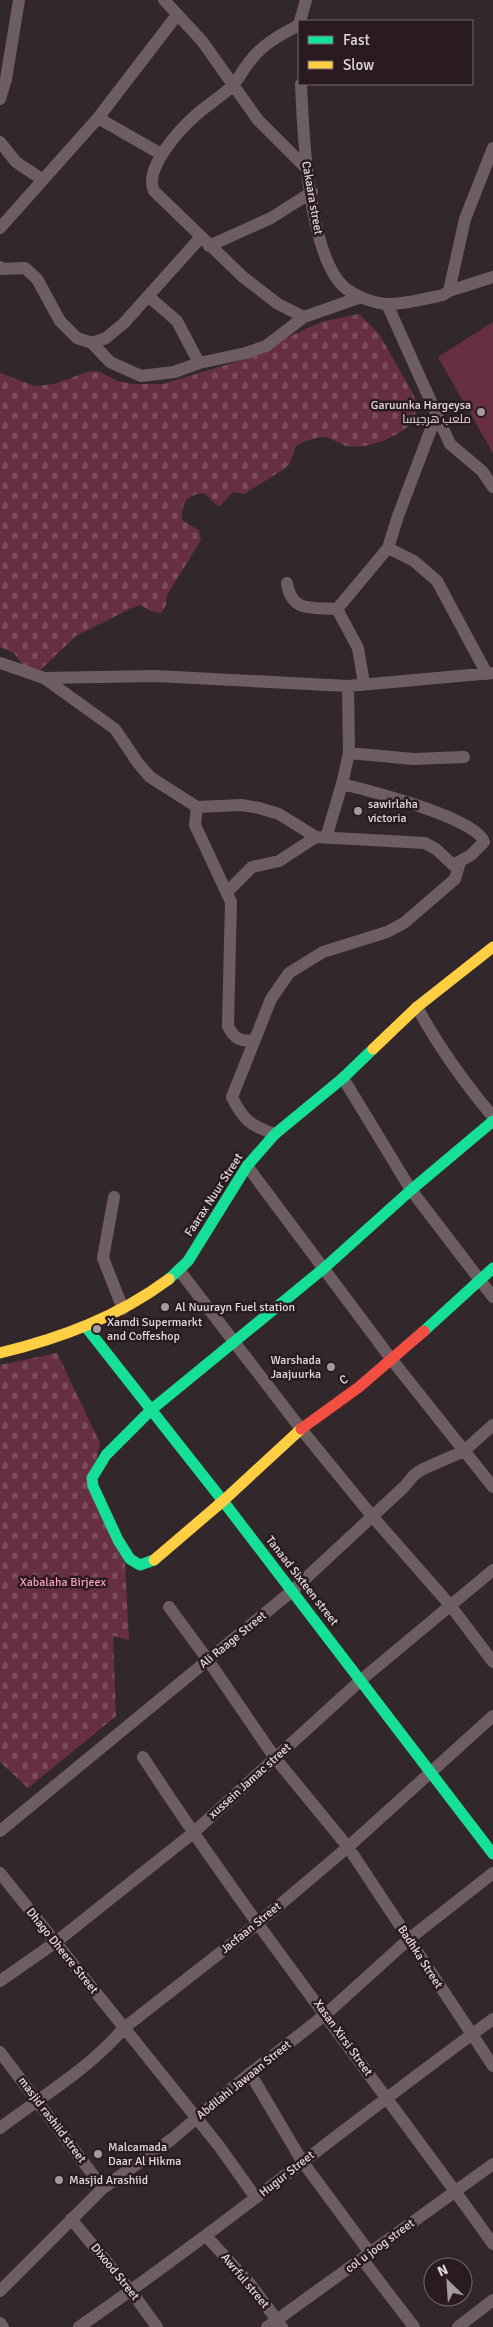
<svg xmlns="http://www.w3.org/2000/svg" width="493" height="2327" viewBox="0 0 493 2327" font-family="Signika,Cairo,sans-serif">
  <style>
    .cemetery { fill: url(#cemetery-stones) }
    .park { fill: #673042 }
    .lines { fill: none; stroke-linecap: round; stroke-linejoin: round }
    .street { stroke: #6e5e62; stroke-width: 12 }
    .fast { stroke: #16e098; stroke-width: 11 }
    .slow { stroke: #ffcf43; stroke-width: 11 }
    .jam { stroke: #f24e42; stroke-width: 11 }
    .poi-dot { fill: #a59a9d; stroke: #2a1b20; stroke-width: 2 }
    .labels { text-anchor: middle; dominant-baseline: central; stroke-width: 5; stroke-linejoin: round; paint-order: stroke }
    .street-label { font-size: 12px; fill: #e3d8db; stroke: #2a1b20 }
    .poi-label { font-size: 12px; fill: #e3d8db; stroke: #2a1b20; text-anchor: start }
    .park-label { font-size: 12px; fill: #fc9fbb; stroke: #2a1b20 }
  </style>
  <defs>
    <pattern id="cemetery-stones" width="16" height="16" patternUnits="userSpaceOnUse" patternTransform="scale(1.25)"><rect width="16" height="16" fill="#673042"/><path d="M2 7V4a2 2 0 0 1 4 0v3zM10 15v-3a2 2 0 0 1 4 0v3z" fill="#7d4d5d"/></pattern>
  </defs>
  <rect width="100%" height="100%" fill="#32282b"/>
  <path class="cemetery" d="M359,314L379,334L412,392L416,401L415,420C400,436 369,450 347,446C341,445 335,440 329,438C319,435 305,441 296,446L289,465L281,471L244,494L233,492L219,507L204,493C187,495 181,502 182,520L199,530L201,540L167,595L166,605L161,613L150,611L141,605L132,608L76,636L38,672L27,671L14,653L0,647V373L35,386L54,384L90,371L100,372L117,381L134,384H163L262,354L286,338L321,322Z
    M57,1353L100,1443L92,1479L125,1563L129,1640L113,1636L116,1716L28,1788L0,1762V1365Z"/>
  <path class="park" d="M493,322V453L438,357Z"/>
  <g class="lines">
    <path class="street" d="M164,0L202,41L258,120L307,169
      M300,21L306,0
      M299,25C280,35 263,44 250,61C243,69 239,79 232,86C221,97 207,105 196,115C180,129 143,169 154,191L243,277L278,304L304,317
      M301,84C303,132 308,254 344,287C354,296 374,303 386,304C400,305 429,298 443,295L449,291L493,277
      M0,99L6,79L19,0
      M98,118L161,154
      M0,142L16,162L43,180
      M0,228L98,118L177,15
      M209,246L271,218L312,192
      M0,267L2,269L25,268L37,279L60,321L77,338L92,343L106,338L124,323L201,237
      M449,291L465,219L493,148
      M148,296L177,321L199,363
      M387,304L450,444L482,471L493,487
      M92,343L110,362L141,376L174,372L199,363L246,353L266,346L304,317L361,297
      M388,548L414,561L437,581L487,674
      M287,583C291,613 313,607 337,609
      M0,663L44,678L155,676L348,686L493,673
      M44,678L115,729L138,763L150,777L197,807L242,805L259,808L279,814L316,837L425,843L436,849L453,865L471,855L484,842C477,818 367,790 342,784
      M364,684L358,648L337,609L388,548L398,516L436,416
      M349,753L413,759L464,757
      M197,807L195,825L231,902L228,1026C234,1039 241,1042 255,1040
      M326,838L342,784L349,753L348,686
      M227,892L252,867L279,861L316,837
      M417,1007C439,1048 464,1082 493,1117
      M343,1078L411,1190L493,1297
      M275,1134C251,1126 243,1120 232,1097L271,999L289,973L323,952L387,932L404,923L455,879L460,862
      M247,1166L392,1360L493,1487
      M114,1197L103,1258L123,1309
      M179,1270L301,1429L372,1516L450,1605L493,1662
      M169,1607L208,1660L275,1758L348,1847L493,2066
      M143,1757C252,1925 377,2081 493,2244
      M0,1831L292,1591L404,1487L414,1475L423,1469L464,1451L493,1425
      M0,1873L219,2146L256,2198
      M0,1981L56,1942L193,1833L361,1680L493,1570
      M0,2052L103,2188
      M250,2073L302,2161L370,2253
      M0,2128C42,2096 89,2069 124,2028L257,1924L348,1847L493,1716
      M71,2219L131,2291L157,2327
      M207,2237L251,2285L282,2327
      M362,2259L414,2327
      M0,2291L103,2188L172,2139L238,2083L326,2014L409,1939L493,1873
      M0,2323L3,2327
      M79,2327C220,2229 354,2120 493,2019
      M267,2327L493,2164
      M458,2327L493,2300"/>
    <path class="fast" d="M169,1279L188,1261L247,1166L275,1134L343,1078L373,1049
      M86,1327L223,1501L493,1854
      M424,1331L493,1268
      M154,1560L140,1565L130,1559L118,1540L93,1486L92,1478L106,1455L151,1410L323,1269L411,1190L493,1121"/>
    <path class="slow" d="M373,1049L417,1007L493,947
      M0,1353C61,1338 118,1317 169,1279
      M154,1560L223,1501L301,1429"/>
    <path class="jam" d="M301,1429L359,1387L424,1331"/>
  </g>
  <g class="poi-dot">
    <circle cx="481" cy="412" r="5"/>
    <circle cx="358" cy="811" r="5"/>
    <circle cx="165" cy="1307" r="5"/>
    <circle cx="97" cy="1329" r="5"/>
    <circle cx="331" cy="1367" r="5"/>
    <circle cx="98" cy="2154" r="5"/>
    <circle cx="59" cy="2180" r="5"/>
  </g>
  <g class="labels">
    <g class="street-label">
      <text transform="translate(312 198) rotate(80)">Cakaara street</text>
      <text transform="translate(214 1195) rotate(-57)">Faarax Nuur Street</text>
      <text transform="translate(344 1380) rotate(-36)">C</text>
      <text transform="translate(302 1581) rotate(52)">Tanaad Sixteen street</text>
      <text transform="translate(233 1640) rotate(-39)">Ali Raage Street</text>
      <text transform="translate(250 1781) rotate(-42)">xussein Jamac street</text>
      <text transform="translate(251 1928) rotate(-39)">Jacfaan Street</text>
      <text transform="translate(62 1951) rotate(51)">Dhago Dheere Street</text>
      <text transform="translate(420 1957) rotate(57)">Badhka Street</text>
      <text transform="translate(343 2038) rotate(54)">Xasan Xirsi Street</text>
      <text transform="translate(244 2080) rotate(-39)">Abdilahi Jawaan Street</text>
      <text transform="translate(52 2120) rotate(53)">masjid rashiid street</text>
      <text transform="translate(287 2174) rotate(-38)">Hugur Street</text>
      <text transform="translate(380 2246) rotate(-36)">col u joog street</text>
      <text transform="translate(115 2272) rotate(51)">Dixood Street</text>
      <text transform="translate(245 2281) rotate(50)">Awrful street</text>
    </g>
    <g class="poi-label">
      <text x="471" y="405" text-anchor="end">Garuunka Hargeysa<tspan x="471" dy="14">ملعب هرجيسا</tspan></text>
      <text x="368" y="804">sawirlaha<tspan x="368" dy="14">victoria</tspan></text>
      <text x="175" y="1307">Al Nuurayn Fuel station</text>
      <text x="107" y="1322">Xamdi Supermarkt<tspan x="107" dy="14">and Coffeshop</tspan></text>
      <text x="321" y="1360" text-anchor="end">Warshada<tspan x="321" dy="14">Jaajuurka</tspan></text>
      <text x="108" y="2147">Malcamada<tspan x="108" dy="14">Daar Al Hikma</tspan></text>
      <text x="69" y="2180">Masjid Arashiid</text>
    </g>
    <g class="park-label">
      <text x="63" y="1582">Xabalaha Birjeex</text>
    </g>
  </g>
  <rect x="298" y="20" width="175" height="65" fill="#2a1b20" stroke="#74676b"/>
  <rect x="308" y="36" width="25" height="8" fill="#16e098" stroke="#74676b"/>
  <text x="343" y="45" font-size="15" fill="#e3d8db">Fast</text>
  <rect x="308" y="61" width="25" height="8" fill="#ffcf43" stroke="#74676b"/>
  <text x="343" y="70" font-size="15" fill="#e3d8db">Slow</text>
  <g transform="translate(448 2282) rotate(335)"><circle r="24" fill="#2a1b20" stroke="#74676b"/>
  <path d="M0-4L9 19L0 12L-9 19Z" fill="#a59a9d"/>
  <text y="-8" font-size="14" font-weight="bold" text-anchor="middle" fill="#e3d8db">N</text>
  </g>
</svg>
